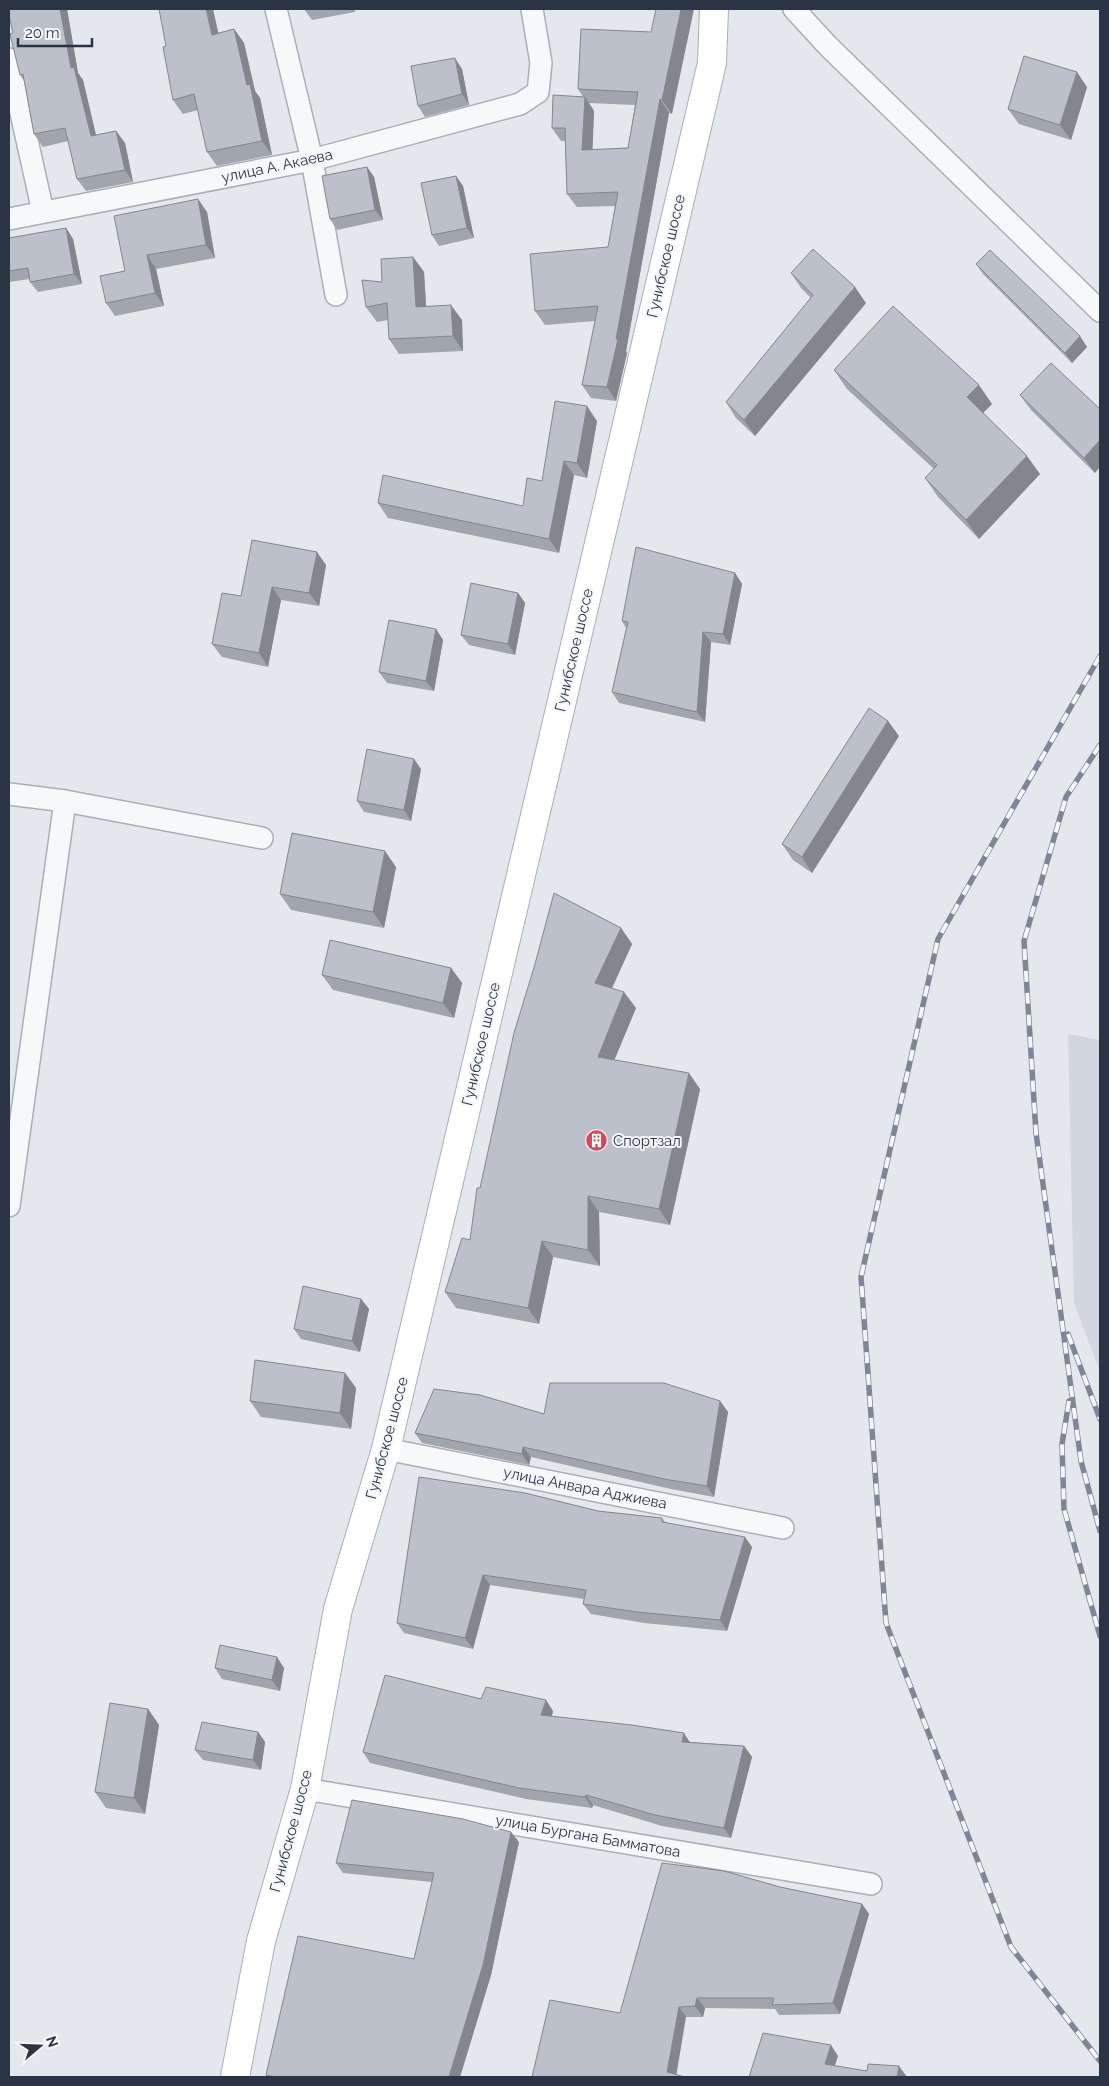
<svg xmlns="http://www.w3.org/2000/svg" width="1109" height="2086" viewBox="0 0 1109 2086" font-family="Raleway,sans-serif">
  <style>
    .built { fill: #d2d6de }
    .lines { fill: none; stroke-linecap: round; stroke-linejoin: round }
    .minor-casing { stroke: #a9aeb7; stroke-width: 24 }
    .secondary-casing { stroke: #a9aeb7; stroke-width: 30 }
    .minor { stroke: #f7f8fa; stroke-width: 21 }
    .secondary { stroke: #fff; stroke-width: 28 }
    .rail-casing { stroke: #7d8696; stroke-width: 5.5 }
    .rail { stroke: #f4f6f9; stroke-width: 4; stroke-dasharray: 11; stroke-linecap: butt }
    .wall { fill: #a1a5ae; fill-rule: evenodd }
    .shaded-wall { fill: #83868d }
    .building { fill: #bbc0ca; stroke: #83868d }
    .labels { text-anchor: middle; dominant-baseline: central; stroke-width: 4; stroke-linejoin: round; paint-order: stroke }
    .street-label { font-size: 15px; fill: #2b3445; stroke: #f4f6f9 }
    .poi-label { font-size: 15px; fill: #2b3445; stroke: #f4f6f9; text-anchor: start }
  </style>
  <rect width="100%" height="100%" fill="#e4e7ec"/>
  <path class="built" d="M1068,1034L1100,1040V1372L1074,1303Z"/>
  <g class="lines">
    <defs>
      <path id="minor" d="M276,9L312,160L336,295
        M794,9L828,46L1100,311
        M9,59L43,212
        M9,219L312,160L520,104L538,92L541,63L532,9
        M9,794L65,801L262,838
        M9,1206L65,801
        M386,1449L783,1528
        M305,1789L871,1884"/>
      <path id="secondary" d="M235,2077L261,1941L305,1789L338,1609L386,1449L712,63L714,9"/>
    </defs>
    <use href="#minor" class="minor-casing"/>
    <use href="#secondary" class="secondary-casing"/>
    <use href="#minor" class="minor"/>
    <use href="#secondary" class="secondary"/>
    <defs>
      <path id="rail" d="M1100,656L938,939L861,1277L886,1623L1011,1947L1100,2061
        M1100,745L1066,797L1024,941L1036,1133L1081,1461L1100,1531
        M1068,1334L1100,1419
        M1069,1401L1062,1444L1064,1509L1100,1636"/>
    </defs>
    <use href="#rail" class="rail-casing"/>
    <use href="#rail" class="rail"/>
  </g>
  <path class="wall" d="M9,9H67L78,73L83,80L96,135L116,131L125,143L133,182L86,191L77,179L68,141L43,147L34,134L24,81L20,75Z
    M304,9H355V12L312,20Z
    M234,29L244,43L255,91L260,98L272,155L217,166L207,152L198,110L183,114L173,100L218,33Z
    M651,32L672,114L669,113L626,351L627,353L616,401L591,398L582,385L595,321L545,325L535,311L608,247L615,206L577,207L567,194L565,141H561L552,128L583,97L578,89ZM589,103L635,105L628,148L592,150L594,111Z
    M462,69L469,105L425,117L418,106Z
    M1087,87L1071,140L1019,124L1008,109Z
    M367,167L374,177L383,220L337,230L330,219Z
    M456,176L463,186L474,238L439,246L432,235Z
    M207,212L215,258L156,269L164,306L115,316L106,303L125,271Z
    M66,228L73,239L82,284L38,292L30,282V279L9,282V238Z
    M413,257L424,272L426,306L462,320L463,351L399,354L389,339L388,320L377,322L366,307L382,282Z
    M976,264L1087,347L1072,363L983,274Z
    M791,273L866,303L755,436L736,418L726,402L811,298L801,288Z
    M1051,363L1095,473L1031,410L1020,395Z
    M834,370L992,404L983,413L1040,474L979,539L938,497L925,478L934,469L847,389Z
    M597,421L587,478L574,475L559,553L388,518L378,503L523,506L542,481Z
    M326,565L319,606L281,600L268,667L222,657L212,644L241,596Z
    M735,573L742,584L730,645L711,642L705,722L619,703L612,692L626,628L622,621Z
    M518,593L525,603L515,655L469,645L461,635Z
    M436,629L443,640L434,691L387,683L379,672Z
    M899,736L812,873L793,860L782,844Z
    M421,769L411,821L364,812L357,801Z
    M396,867L384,928L291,910L280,894Z
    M621,928L632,944L612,988L636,1008L614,1060L700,1089L670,1225L599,1212L600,1266L553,1257L539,1324L456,1308L445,1292Z
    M451,968L462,983L454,1018L333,990L322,975Z
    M361,1299L369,1309L360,1352L301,1339L294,1329Z
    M345,1373L356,1388L351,1429L261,1417L250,1401Z
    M720,1401L728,1412L714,1497L671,1489L531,1457L529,1465L422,1443L415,1433L544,1414Z
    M419,1477L598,1511L662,1518L665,1522L752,1547L727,1631L644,1623L591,1614L583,1604L584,1599L490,1585L473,1649L404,1633L397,1623Z
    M215,1668H284L280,1691L222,1679Z
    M481,1699L553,1711L552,1716L691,1742L744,1746L752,1757L731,1838L662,1826L593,1805L592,1808L526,1799L370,1763L363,1752Z
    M148,1709L159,1725L145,1814L106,1808L95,1792Z
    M258,1732L265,1742L261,1770L203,1760L195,1750Z
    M519,1842L491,1975L460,2077H267L266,2075L414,1959L432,1882L343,1873L336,1863Z
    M780,1887L862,1904L869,1914L840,2014L779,2015L775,2009L705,2008L703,2017H686L532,2077L620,2013Z"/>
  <path class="shaded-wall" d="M60,9H67L78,73L83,80L99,148L91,136L71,68Z
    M206,9H213L222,49L212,35Z
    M681,9H694L672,114L662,100Z
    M234,29L244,43L255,91L260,98L272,155L262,141L247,85Z
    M455,58L462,69L469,105L462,94Z
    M1077,72L1087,87L1071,140L1060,125Z
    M585,97L594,111L592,164L582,150Z
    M660,99L669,113L626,351L627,353L616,401L607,387Z
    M116,131L125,143L133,182L125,170Z
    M367,167L374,177L383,220L375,210Z
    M456,176L463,186L474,238L467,228Z
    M198,199L207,212L215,258L206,245Z
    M66,228L73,239L82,284L74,274Z
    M147,255L156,269L164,306L155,293Z
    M413,257L424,272L427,322L416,307Z
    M855,287L866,303L755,436L744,420Z
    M451,305L462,320L463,351L453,336Z
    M1080,336L1087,347L1072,363L1065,353Z
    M979,385L992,404L980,416L967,397Z
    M587,406L597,421L587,478L577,463Z
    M1100,440V467L1095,473L1084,458Z
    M1027,456L1040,474L979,539L966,520Z
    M564,461L574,475L559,553L549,539Z
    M317,552L326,565L319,606L309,593Z
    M735,573L742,584L730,645L723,634Z
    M272,587L281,600L268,667L259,653Z
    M518,593L525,603L515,655L508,644Z
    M436,629L443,640L434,691L426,681Z
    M703,632L711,642L705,722L697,712Z
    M888,721L899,736L812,873L802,857Z
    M414,759L421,769L411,821L404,810Z
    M385,851L396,867L384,928L373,912Z
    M621,928L632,944L607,999L595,983Z
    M451,968L462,983L454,1018L443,1003Z
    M624,992L636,1008L609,1073L598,1057Z
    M689,1073L700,1089L670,1225L659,1209Z
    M588,1196L599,1212L600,1266L588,1250Z
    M542,1241L553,1257L539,1324L528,1308Z
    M361,1299L369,1309L360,1352L352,1341Z
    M345,1373L356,1388L351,1429L340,1413Z
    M720,1401L728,1412L714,1497L707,1486Z
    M523,1447L531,1457L529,1465L522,1454Z
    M745,1537L752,1547L727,1631L720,1620Z
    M483,1575L490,1585L473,1649L465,1638Z
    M277,1657L284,1668L280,1691L272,1680Z
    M546,1700L553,1711L549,1726L541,1715Z
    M148,1709L159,1725L145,1814L134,1798Z
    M258,1732L265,1742L261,1770L253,1760Z
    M684,1733L691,1744L682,1742Z
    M744,1746L752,1757L731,1838L724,1828Z
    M586,1795L593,1805L592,1808L585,1797Z
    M511,1832L519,1842L491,1975L460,2077H449Z
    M862,1904L869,1914L840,2014L833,2003Z
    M697,1998L705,2008L703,2017L695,2006Z
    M679,2007L686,2017L676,2077L667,2072Z
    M831,2045L838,2056L832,2075L825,2064Z
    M899,2066L907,2077H897Z"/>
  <path class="building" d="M9,9H60L71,68L74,67L91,136L116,131L125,170L77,179L65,128L34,134L23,74L20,75L10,34L13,33L9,15Z
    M159,9H206L212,35L234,29L247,85L250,84L262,141L207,152L194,94L173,100L163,47L166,46Z
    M656,9H681L662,100L660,99L616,339H618L607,387L582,385L598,306L535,311L530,254L608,247L618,192L567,194L565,128H552L553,95L585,97L582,150L628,148L638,92L578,89L581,29L651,32Z
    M1024,56L1077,72L1060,125L1008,109Z
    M455,58L462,94L418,106L411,66Z
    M367,167L375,210L330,219L322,176Z
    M456,176L467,228L432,235L421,183Z
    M198,199L206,245L147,255L155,293L106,303L100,276L125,271L114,216Z
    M66,228L74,274L30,282L28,268L9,271V238Z
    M813,249L855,287L744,420L726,402L813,295L791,273Z
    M990,250L1080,336L1065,353L976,264Z
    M413,257L416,307L451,305L453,336L389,339L387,303L366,307L362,280L382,282L381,259Z
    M893,306L979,385L967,397L1027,456L966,520L925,478L937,465L834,370Z
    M1051,363L1100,409V440L1084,458L1020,395Z
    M555,401L587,406L577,463L564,461L549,539L378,503L383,475L523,506L527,478L542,481Z
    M252,540L317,552L309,593L272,587L259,653L212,644L222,593L241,596Z
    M636,547L735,573L723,634L703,632L697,712L612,692L628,622L622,621Z
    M471,583L518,593L508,644L461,635Z
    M389,620L436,629L426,681L379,672Z
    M869,708L888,721L802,857L782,844Z
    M367,749L414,759L404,810L357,801Z
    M292,833L385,851L373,912L280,894Z
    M554,893L621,928L595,983L624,992L598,1057L689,1073L659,1209L588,1196V1250L542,1241L528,1308L445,1292L462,1238L470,1240L477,1188H480L514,1033L535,964Z
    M330,940L451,968L443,1003L322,975Z
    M303,1286L361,1299L352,1341L294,1329Z
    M255,1360L345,1373L340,1413L250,1401Z
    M550,1383H664L720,1401L707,1486L664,1479L523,1447L522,1454L415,1433L434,1389L480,1395L544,1414Z
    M419,1477L525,1493L598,1511L662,1518V1522L745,1537L720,1620L637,1612L583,1604L586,1590L483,1575L465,1638L397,1623Z
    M220,1645L277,1657L272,1680L215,1668Z
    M385,1675L481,1699L486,1687L546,1700L541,1715L632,1725L684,1733L682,1742L744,1746L724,1828L655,1815L586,1795L585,1797L519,1788L363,1752Z
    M110,1703L148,1709L134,1798L95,1792Z
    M202,1722L258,1732L253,1760L195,1750Z
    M352,1800L463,1819L511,1832L483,1965L449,2077H275L266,2075L298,1936L414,1959L434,1873L336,1863Z
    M662,1863L724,1871L780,1887L862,1904L833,2003L772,2005L774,1998H697L695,2006L679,2007L667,2072L685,2077H532L550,2000L620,2013Z
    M763,2033L831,2045L825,2064L867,2071L868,2064L899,2066L897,2077H749Z"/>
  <defs>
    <symbol id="building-disc" viewBox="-11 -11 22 22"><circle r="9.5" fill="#d1495b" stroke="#f4f6f9"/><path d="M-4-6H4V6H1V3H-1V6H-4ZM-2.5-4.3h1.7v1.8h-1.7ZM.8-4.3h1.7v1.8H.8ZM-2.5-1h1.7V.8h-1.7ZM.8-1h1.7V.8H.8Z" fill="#fff"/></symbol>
  </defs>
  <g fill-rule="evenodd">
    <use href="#building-disc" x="584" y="1128" width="25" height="25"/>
  </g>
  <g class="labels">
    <g class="street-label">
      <text transform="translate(277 166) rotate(-12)">улица А. Акаева</text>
      <text transform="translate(666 256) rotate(-77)">Гунибское шоссе</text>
      <text transform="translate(574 650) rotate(-77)">Гунибское шоссе</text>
      <text transform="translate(481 1044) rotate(-77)">Гунибское шоссе</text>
      <text transform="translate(387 1438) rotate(-75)">Гунибское шоссе</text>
      <text transform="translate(585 1488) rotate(11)">улица Анвара Аджиева</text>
      <text transform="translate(291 1831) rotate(-75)">Гунибское шоссе</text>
      <text transform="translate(588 1836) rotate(10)">улица Бургана Бамматова</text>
    </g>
    <g class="poi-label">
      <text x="613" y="1141">Спортзал</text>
    </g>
  </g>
  <rect width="1109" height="2086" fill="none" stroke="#2b3445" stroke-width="20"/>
  <g transform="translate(40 2046) rotate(71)" stroke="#f4f6f9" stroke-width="4" paint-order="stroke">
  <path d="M0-4L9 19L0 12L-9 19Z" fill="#2b3445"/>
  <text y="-8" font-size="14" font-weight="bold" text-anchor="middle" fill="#2b3445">N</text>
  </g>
  <path d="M18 38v8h74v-8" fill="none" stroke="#2b3445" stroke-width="2.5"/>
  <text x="25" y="38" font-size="15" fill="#2b3445" stroke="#f4f6f9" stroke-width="4" paint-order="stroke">20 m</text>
</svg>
